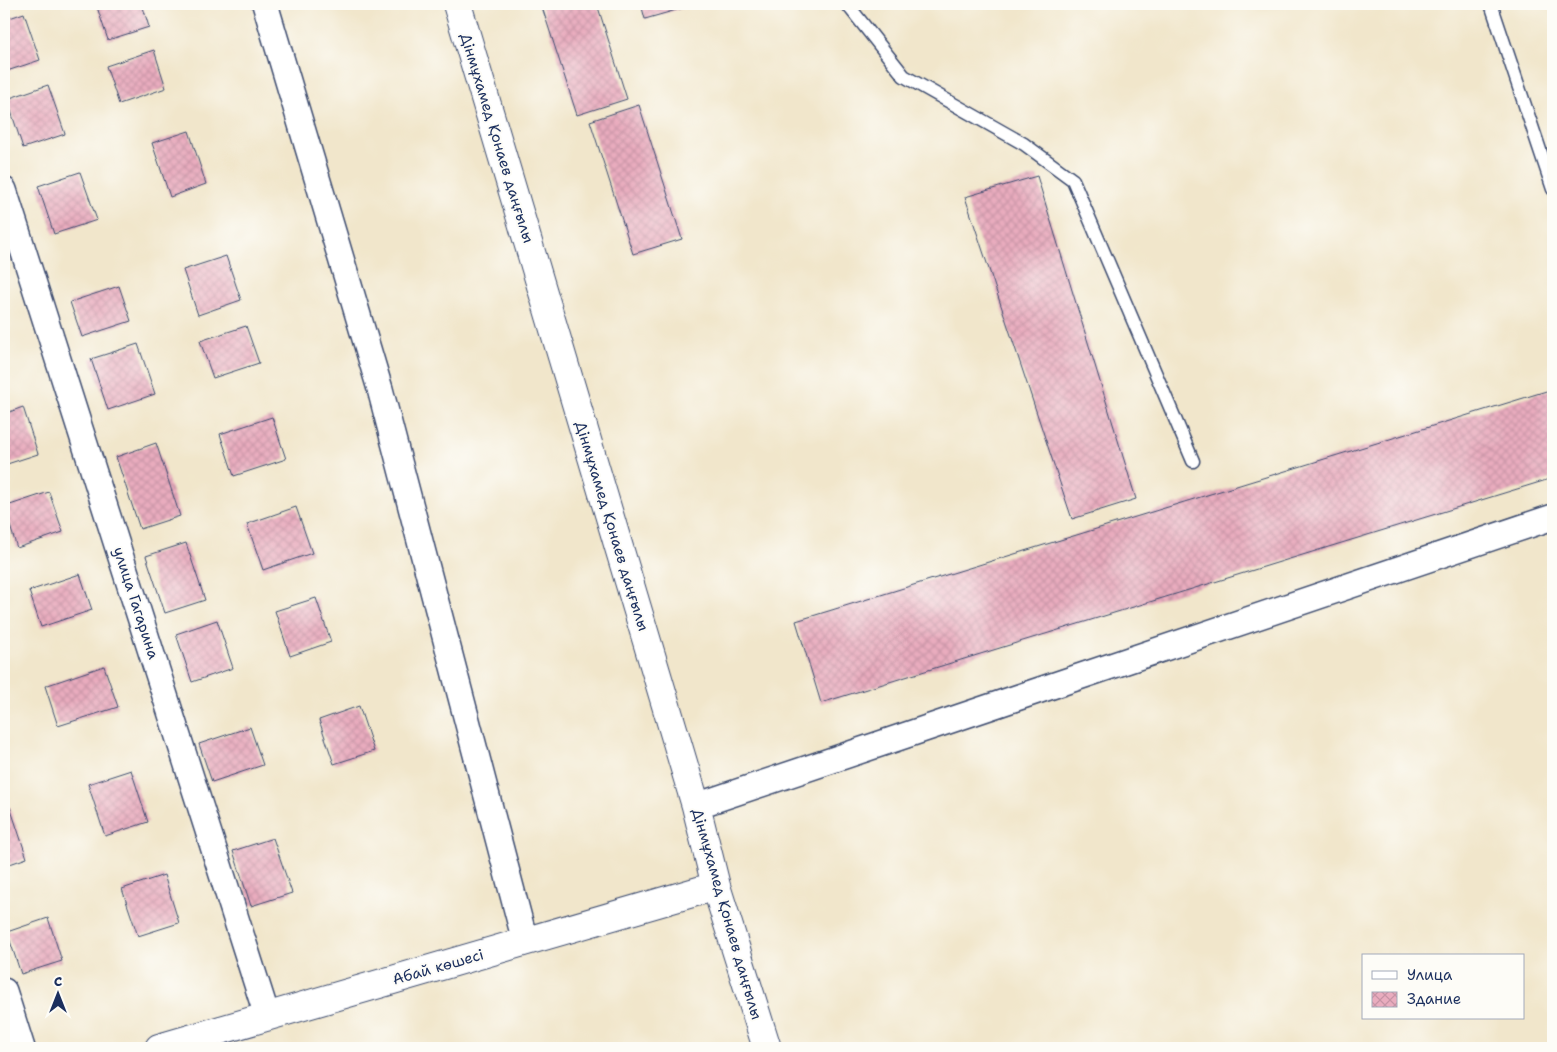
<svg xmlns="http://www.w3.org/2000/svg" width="1557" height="1052" viewBox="0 0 1557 1052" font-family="'Shantell Sans',sans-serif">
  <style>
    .building { fill: url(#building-cross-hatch) }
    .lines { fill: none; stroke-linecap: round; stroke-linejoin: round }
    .lane-casing { stroke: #3b4a6e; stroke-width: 15 }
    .street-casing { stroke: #3b4a6e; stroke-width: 28 }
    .secondary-casing { stroke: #3b4a6e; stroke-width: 30 }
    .lane { stroke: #fff; stroke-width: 12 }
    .street { stroke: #fff; stroke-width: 25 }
    .secondary { stroke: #fff; stroke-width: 28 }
    .labels { text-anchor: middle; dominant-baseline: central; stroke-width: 4; stroke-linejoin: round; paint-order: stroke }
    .street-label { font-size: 15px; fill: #1b2f5e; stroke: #fdfcf7 }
  </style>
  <defs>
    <pattern id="building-cross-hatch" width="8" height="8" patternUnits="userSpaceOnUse" patternTransform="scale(1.25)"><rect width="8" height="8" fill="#e9acbe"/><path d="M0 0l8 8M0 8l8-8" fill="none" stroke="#c794a6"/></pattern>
  </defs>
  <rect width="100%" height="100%" fill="#fdfcf7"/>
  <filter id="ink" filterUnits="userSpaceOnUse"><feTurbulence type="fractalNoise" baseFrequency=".02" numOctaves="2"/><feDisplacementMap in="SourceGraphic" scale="10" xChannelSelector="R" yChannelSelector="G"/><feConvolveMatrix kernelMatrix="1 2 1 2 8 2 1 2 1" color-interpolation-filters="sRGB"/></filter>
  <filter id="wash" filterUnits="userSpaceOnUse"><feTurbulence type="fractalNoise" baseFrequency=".0096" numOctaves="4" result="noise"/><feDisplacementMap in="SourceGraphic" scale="20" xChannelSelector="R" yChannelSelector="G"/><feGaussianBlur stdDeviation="1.12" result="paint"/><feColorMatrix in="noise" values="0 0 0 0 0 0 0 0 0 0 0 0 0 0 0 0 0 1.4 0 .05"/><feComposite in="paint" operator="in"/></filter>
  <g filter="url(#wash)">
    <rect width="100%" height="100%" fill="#f1e6cb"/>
    <g id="blocks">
      <path class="building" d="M96,4H142L149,27L108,40Z
        M541,4H597L627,99L577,115Z
        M641,4H697L645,19Z
        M24,13L40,60L4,72V20Z
        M154,50L166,88L119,104L106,66Z
        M48,85L65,134L23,148L7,99Z
        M639,105L682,239L633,254L590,121Z
        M189,131L206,184L170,197L152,143Z
        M80,172L97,220L54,234L38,186Z
        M1037,176L1136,499L1072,519L965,197Z
        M226,256L241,300L198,315L183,270Z
        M119,286L131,321L82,337L70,302Z
        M246,326L259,363L213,378L200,341Z
        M138,344L155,394L108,410L91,359Z
        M1553,389V478L821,703L796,621Z
        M23,407L38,454L4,465V414Z
        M272,417L286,459L234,476L220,434Z
        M156,443L180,516L140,529L116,457Z
        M49,492L63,532L17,548L4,507Z
        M296,507L312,553L263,570L247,524Z
        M186,543L205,600L165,613L146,556Z
        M80,574L92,610L41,627L29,591Z
        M316,598L331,642L290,656L275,611Z
        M217,620L233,668L192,682L176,634Z
        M104,666L118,707L58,726L45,686Z
        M359,706L374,751L334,764L319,720Z
        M250,727L263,765L212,782L199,744Z
        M131,770L148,822L105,836L88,784Z
        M10,807L27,858L4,866V809Z
        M273,838L292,893L251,906L233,851Z
        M164,875L179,923L138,936L122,889Z
        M48,918L62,961L21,974L7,932Z"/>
    </g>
  </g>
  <g filter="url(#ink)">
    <use href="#blocks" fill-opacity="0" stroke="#3b4a6e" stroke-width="1"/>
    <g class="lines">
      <defs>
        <path id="lane" d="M847,4L904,76L1024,144L1073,180L1193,461
          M1491,4L1553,189"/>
        <path id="street" d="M265,4L380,389L525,941
          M4,190L267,1016
          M696,806L1553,517
          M4,991L22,1048"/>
        <path id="secondary" d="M457,4L696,806L716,886L767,1048
          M159,1048L716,886"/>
      </defs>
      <use href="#lane" class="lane-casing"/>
      <use href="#street" class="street-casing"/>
      <use href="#secondary" class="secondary-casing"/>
      <use href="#lane" class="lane"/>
      <use href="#street" class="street"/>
      <use href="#secondary" class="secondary"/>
    </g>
  </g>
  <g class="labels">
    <g class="street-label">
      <text transform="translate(497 138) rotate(73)">Дінмұхамед Қонаев даңғылы</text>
      <text transform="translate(612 526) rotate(73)">Дінмұхамед Қонаев даңғылы</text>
      <text transform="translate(136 603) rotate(72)">улица Гагарина</text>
      <text transform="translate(727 914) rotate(74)">Дінмұхамед Қонаев даңғылы</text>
      <text transform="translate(438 967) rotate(-16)">Абай көшесі</text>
    </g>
  </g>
  <rect width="1557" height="1052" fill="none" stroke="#fdfcf7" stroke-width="20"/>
  <rect x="1362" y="954" width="162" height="65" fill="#fdfcf7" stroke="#a3aaba"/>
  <rect x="1372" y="971" width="25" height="8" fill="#ffffff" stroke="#a3aaba"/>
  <text x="1407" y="980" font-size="15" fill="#1b2f5e">Улица</text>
  <rect x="1372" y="992" width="25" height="15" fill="url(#building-cross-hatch)" stroke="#a3aaba"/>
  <text x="1407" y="1004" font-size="15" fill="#1b2f5e">Здание</text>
  <g transform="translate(58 994)" stroke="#fdfcf7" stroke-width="4" paint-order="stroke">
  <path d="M0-4L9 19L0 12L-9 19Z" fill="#1b2f5e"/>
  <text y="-8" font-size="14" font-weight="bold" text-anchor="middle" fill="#1b2f5e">С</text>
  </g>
</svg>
